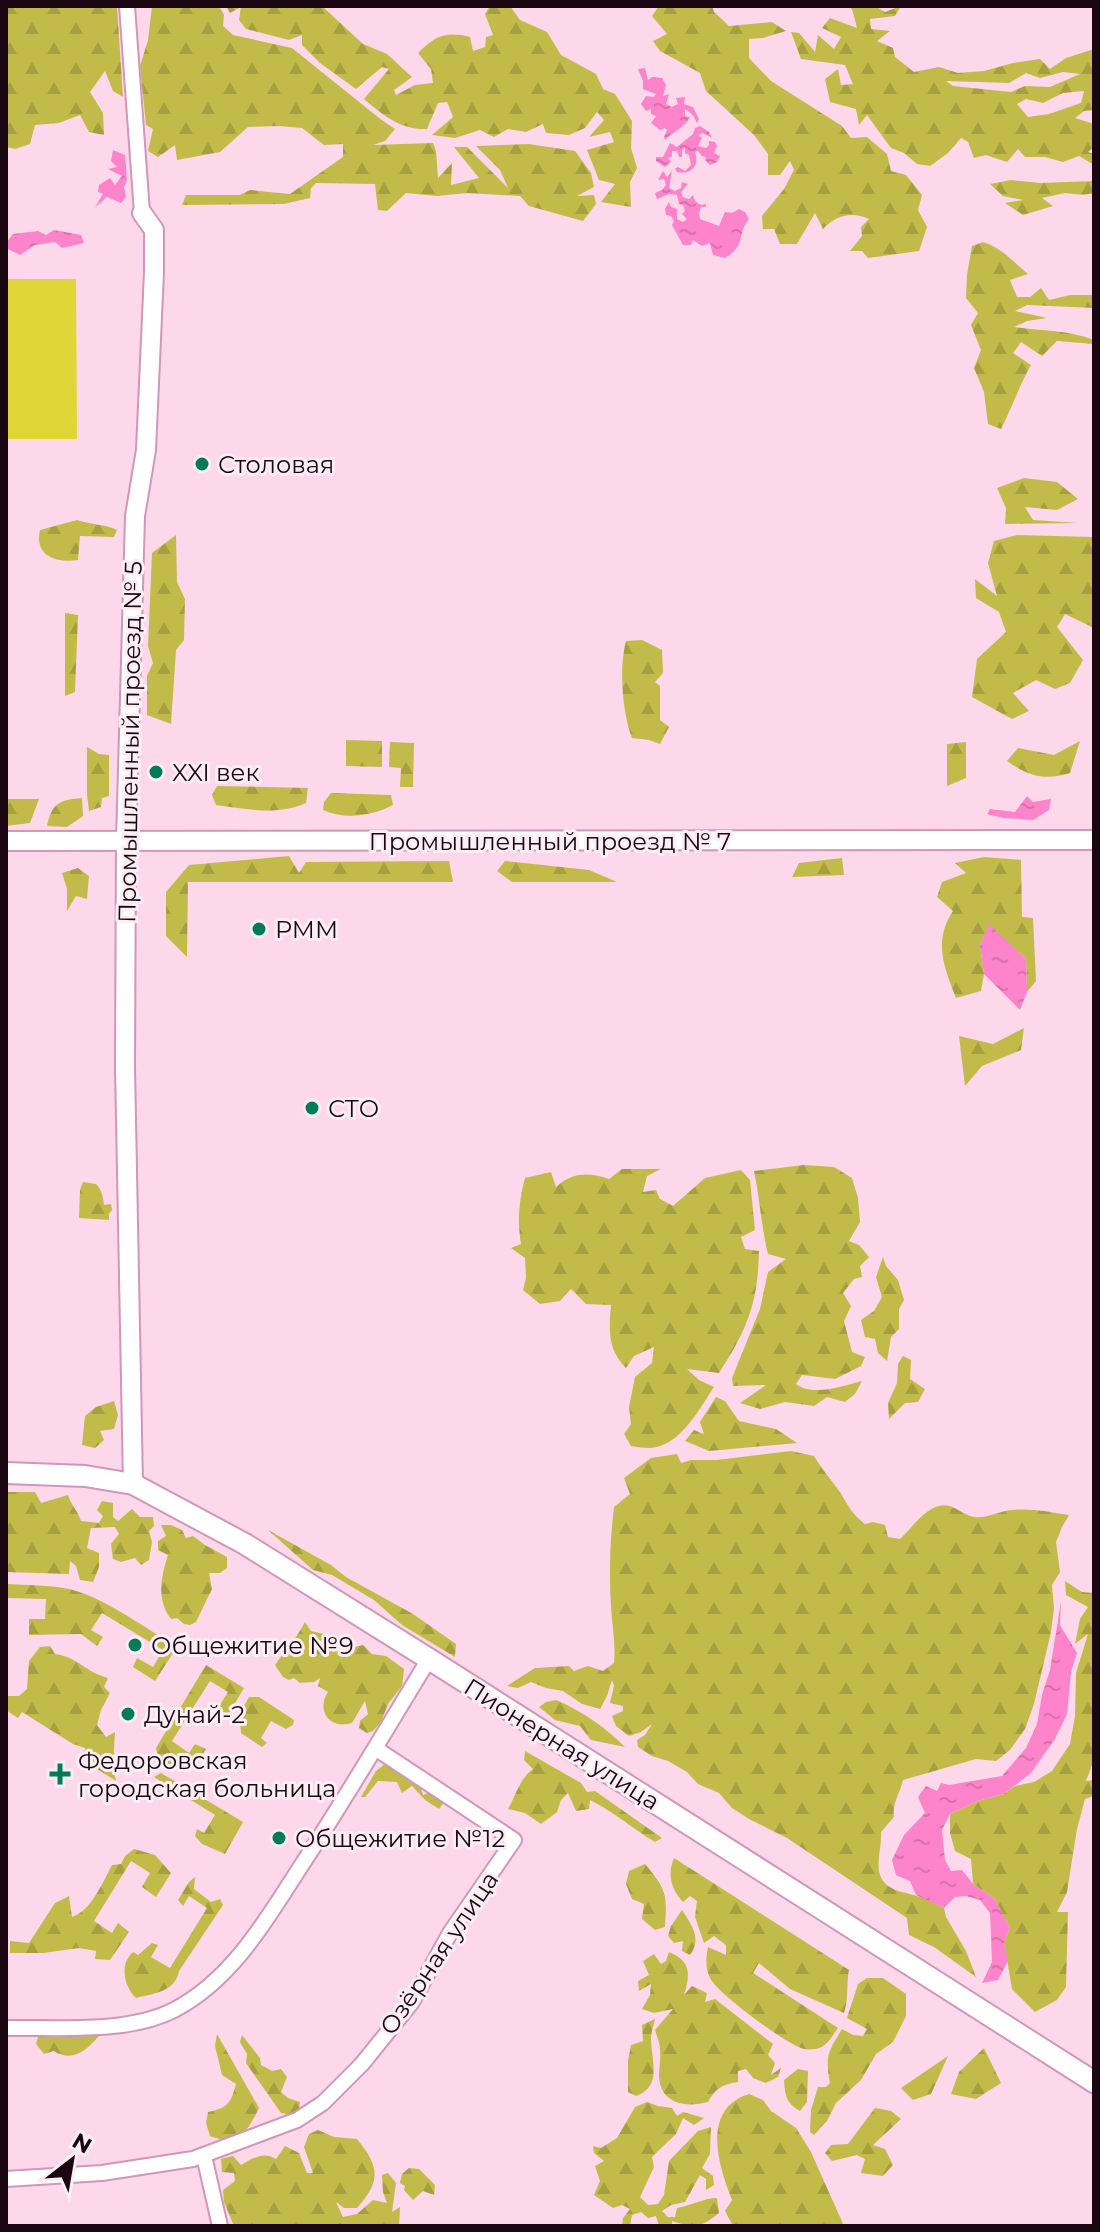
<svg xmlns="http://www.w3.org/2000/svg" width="1100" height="2232" viewBox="0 0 1100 2232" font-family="Montserrat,sans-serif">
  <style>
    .grass { fill: #e0d637 }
    .forest { fill: url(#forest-firs); fill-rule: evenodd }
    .water { fill: url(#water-ripples) }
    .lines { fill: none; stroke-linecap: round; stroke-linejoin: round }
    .minor-casing { stroke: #d097b6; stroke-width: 18 }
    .tertiary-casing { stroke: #d097b6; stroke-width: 22 }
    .secondary-casing { stroke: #d097b6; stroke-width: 24 }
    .minor { stroke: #fff; stroke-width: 14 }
    .tertiary { stroke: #fff; stroke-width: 18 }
    .secondary { stroke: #fff; stroke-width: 20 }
    .poi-dot { fill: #007a58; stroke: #faeef4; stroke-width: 3 }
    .labels { text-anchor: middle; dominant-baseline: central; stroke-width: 6; stroke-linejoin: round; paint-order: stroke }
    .poi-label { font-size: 24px; fill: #1a0712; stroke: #faeef4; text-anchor: start }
    .street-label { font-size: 24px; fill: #1a0712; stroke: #faeef4 }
  </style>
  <defs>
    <pattern id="forest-firs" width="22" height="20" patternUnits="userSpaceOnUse" patternTransform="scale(2)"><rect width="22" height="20" fill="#c2bb49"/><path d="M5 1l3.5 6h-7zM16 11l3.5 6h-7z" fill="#a69f3f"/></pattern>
    <pattern id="water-ripples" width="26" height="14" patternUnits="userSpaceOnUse" patternTransform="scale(2)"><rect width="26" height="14" fill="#fd83ca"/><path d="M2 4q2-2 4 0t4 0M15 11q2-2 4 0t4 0" fill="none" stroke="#d870ac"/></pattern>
  </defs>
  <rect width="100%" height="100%" fill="#fdd8eb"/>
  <path class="grass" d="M6,279H76L77,439H6Z"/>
  <path class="forest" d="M6,6H117L123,97L113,91L105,71L90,92L103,113L104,135L89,132L80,115L59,123L35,125L30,144L15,149L6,147Z
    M152,6H219L224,15L223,26L233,35L292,48L379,118L395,129L385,141L373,145L433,143L436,151L438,178L452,163L451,185L479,178L454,147H467L508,188L500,170L476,146L529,144L575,151L591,173L594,187L577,196L594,195L596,204L583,221L529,206L520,196L467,193L437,196L406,193L387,211L378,210L375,184L316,183L311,188L310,198L284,204L182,205L186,195H240L250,190L290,194L343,157V144L324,145L302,128L279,126L248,127L220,152L177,160L175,145L158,157L148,151L153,129L146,125L140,66L148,40Z
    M226,6H322L363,44L387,54L412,77L394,90L396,95L415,85L433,83L431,69L418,53C436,36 444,31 470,37L473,51L485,47L486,37L493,35L485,14L490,6H510L520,20L547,32L561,55L596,74L603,89L615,94L632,121L631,148L637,168L630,182L631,207L601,202L615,184L599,180L587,150L614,142L610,132L589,137L604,120L597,112L585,128L569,135L546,133L543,124L526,132L508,129L494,137L480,130L455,138L432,135L453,117L447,102L438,103L427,129C400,130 383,115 364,99L389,69L382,67L356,89L320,63L302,45V35L289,40L246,29L239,20L241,7L230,13Z
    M659,6H712L714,12L729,26L772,22L786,31L763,38L749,39V58L771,81L842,126L851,138L867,137L887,154L891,171L906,175L922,195L918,210L927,227L919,251L868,258L862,251H850L862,236L861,227L869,219C852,211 836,215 823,229L815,213L797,244H780L774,229H763L762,216L784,189L794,170L790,161L780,175H768V154L754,135L706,91L700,73L660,51L653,41L667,34L652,16Z
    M850,6H875L885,12L901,6L895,16L870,19L871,29L890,31L877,41L893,48L895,57L914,72L939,67L958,73L984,71L1013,63L1040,59L1050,69L1066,58L1094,49V110L1084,111L1075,118L1094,124V147L1088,152L1094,154V165L1079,156L1063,162L1045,157H1025L1018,149L1007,162L986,155L974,158L968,142L961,138L948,153L930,166L917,164L904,153L891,148L867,115L859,125L856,109L830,102L825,79L838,69L841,85L853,84L845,65L801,59L791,32L799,33L815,52L818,35L834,49L841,37L822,28L830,18L857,28L853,12ZM1026,73L1040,78L1063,72L1080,74L1050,87L1025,86L1011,92L953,86L946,81L1009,83ZM1084,91L1081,103L1049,114L1028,117L1017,104L1026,99L1043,103L1063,93Z
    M1011,180L1040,183L1094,181V193L1083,195L1065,193L1042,198L1053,206L1023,215L1005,203L1023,200L1003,196L990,184Z
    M983,242C1002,248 1012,261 1028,274L1010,280L1017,297H1030L1041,288L1049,300L1070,295H1094V308L1027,305L1015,311L1047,318L1027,321L1014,327C1041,331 1069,330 1094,340V344L1057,341L1042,356L1021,342L1013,353L1031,365C1019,386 1012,408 1001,429L988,424L984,392L974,368L981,350L971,325L978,313L966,298L967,275L972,246Z
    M1024,478L1057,482L1078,499L1057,510L1025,507L1033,520L1078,523L1005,524L1006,508L997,488Z
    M77,520C91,525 105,524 117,530L114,537L80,536L78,560C56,563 34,556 40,530Z
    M176,535L177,582L185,599L184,640L176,650L171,724L147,715V676L153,663L148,646L152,553Z
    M1017,535L1094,537V628L1065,614L1057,627L1083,660L1070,683L1055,689L1036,680L1013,693L1029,711L1012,719L972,697L977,659L1006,632L999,612L976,598L975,579L997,596L988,563L994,541Z
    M65,613L78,615L75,692L65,696Z
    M642,640L662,650L663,673L655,682L660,686V720L669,727L660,744L649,740L632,738C622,712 619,668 626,641Z
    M346,740L382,741V767L346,766Z
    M1080,741L1070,773C1045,781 1028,776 1007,761L1018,748L1054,755Z
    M390,742L414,743L413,787H400L401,768L389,767Z
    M966,742V778L947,786V744Z
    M87,747L99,754L109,755V796L102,798L101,807L89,811L87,795Z
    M217,786L308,788L306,803C278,816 246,809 216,805L212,795Z
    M331,793L391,795L393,805C373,816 344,820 323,810L324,802Z
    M82,798L83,816L67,827L47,826C52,803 59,800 82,798Z
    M6,799H39L30,823L6,826Z
    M289,856L299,873L306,862L449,861L453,882H188L187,957L166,936V892L189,865Z
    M984,857L1021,860L1022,917L1033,918L1036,981L1027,992L1026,959L989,925L980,945L984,974L981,991L956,998C944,967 933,941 953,911L937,897L942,882L966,873L955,863Z
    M842,858L844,875L792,877L799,863Z
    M505,861L589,870L617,882H512L497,871Z
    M78,868L89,876L87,899L76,896L67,911V889L62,873Z
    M1024,1028L1021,1050L982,1066L965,1086L959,1036L993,1044Z
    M804,1165L834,1167L852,1178L858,1198L860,1222L849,1241L859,1245L869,1257L860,1266L862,1277L854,1279L843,1293L851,1306L844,1321L852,1352L865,1357L861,1366L835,1379L802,1375L796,1384C813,1397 843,1386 862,1381L855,1394L845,1402L827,1397L814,1406L785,1402L760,1409L740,1403L766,1385L733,1386L732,1378L760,1309L768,1272L786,1259L768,1254C761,1226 760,1199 754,1171Z
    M622,1169H661L647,1176L643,1192L656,1190L660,1199L673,1206L705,1178L741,1170L750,1180L755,1230L741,1237L745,1249L759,1251C758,1303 747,1330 719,1373L687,1369L699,1380L714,1387C699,1409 681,1446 650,1448C644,1448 637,1447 631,1446L624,1434L631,1424L629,1407L635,1377L652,1363L654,1347L634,1356L626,1368C607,1349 609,1330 611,1305L586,1304L571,1289L560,1301L540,1304L523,1290L526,1278L525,1258L511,1248L521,1244C517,1220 519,1201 525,1178L551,1172L556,1187C572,1172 589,1172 609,1179Z
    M83,1182L96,1184C102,1190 103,1197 104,1205L111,1204L112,1210L109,1214V1220L79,1218L80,1190Z
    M883,1257L886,1266L898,1280L904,1300L899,1309V1329L891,1337L887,1361L878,1353L875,1339L865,1337L861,1320L874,1311L882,1297L876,1277Z
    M903,1356L911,1360L910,1379L925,1389L918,1402L905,1403L889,1419L888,1403L897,1383L898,1364Z
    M716,1397L725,1401L739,1421L776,1429L797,1443L709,1451L685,1441L694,1430L704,1434L700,1422Z
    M114,1401L118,1415L114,1429L100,1431L104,1440L95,1448L82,1445L85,1416L96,1407Z
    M791,1451L814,1456C821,1468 829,1477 837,1488C847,1502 850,1513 865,1524L873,1522L885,1525L888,1537L900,1539C912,1528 923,1510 939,1506C952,1502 962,1515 974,1517C987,1519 999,1511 1012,1510C1031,1508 1050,1512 1069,1515L1062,1527L1056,1542L1060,1572L1052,1585L1054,1608L1051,1632L1034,1704L1025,1729L1010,1750L996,1761L976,1759L903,1780C900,1794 892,1803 894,1817L881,1832C882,1845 877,1858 879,1871C883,1892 904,1891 920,1897C928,1900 936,1904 944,1908L946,1917L966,1951L976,1977L934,1947L909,1935L907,1918L787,1838L749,1819L732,1808L719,1793L698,1784L687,1772L668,1761L652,1756L638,1747L637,1740L645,1735L652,1724L641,1732L629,1736L616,1726L612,1716L623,1711V1706L610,1703L614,1686L612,1680L607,1696L600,1709L582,1704L563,1691L546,1688L531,1682L518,1688L507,1686L535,1668L569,1666L574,1671L588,1666L603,1671L614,1663C616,1644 612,1626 611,1607C609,1574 610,1539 614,1507L630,1494L624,1478L651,1458L677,1454L681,1463L691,1460H717Z
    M6,1492H35L41,1503L68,1495C71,1505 78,1511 81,1521L99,1523L103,1516L97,1510L102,1501L113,1503V1517L118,1521L132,1509L140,1517H153L154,1526L149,1531L152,1542L149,1560L141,1565L135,1558L121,1562L113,1559L111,1544L119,1534L115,1527L91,1528L87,1548L99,1553V1567L93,1582L80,1580L76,1566L70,1561L69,1574L6,1572Z
    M161,1525H171L182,1530L186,1538L193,1536L205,1545L227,1557V1568L220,1573H209L212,1589L196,1622L190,1625L184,1624L177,1618L171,1619C156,1599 161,1577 168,1555L158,1550V1541L166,1536Z
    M268,1530L331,1565L346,1577L413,1614L456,1644L455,1657L402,1625L374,1600L332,1575L313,1570Z
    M1065,1581L1082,1592L1094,1593V1760L1086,1781L1094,1780V1796L1085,1799L1077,1829L1067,1892L1057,1912H1068L1066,1987L1057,2000L1035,2012L1012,1989L1004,1942L1010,1928L994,1898L973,1884L971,1859L955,1851L950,1833V1814L978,1801L1004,1794L1015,1786L1034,1782L1052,1771L1070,1744L1075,1716L1076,1673L1088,1634L1075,1644L1080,1619L1088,1607L1066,1595Z
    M6,1584C25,1585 45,1585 64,1588C102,1595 143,1627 177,1647L155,1681L133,1667L137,1658L153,1667L163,1650L102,1613L91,1630L103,1637L97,1646L81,1634L29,1635V1619H45L46,1599L6,1598Z
    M305,1622L311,1631L324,1634L333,1644L332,1652L363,1645L372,1654L386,1656L404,1669L402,1686L388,1704L381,1722L373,1731L367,1733L359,1728L360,1721L368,1714L365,1701L352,1723C348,1724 343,1725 338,1724C322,1720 320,1703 328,1692L318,1686L320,1678L314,1682L300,1683L294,1678L289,1680L283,1677L275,1665C285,1650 297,1638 305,1622Z
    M50,1646L55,1654C78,1657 85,1672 108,1678L104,1687L110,1693L101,1710L97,1725L106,1737L115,1732L113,1767L116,1781L97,1769L96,1764L84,1757L85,1748L73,1744L22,1712L18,1718L6,1710V1696H19L27,1689L29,1661L40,1647Z
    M206,1665L244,1688L228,1715L218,1708L228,1692L210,1681L172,1741L189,1753L195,1744L206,1749L193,1768L180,1771L158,1757L156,1748Z
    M249,1697H259L294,1720L293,1725L286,1729L271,1721L261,1738L267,1743L262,1747L241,1733L239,1715Z
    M556,1700C582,1711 605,1727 625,1747L591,1740L580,1726L555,1720L539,1707L546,1702Z
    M525,1751L581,1783L587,1792L595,1791L662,1838L655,1842C633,1829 613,1811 590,1800L589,1809L576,1811L568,1793L561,1800L557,1812L541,1824L525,1813L508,1809C516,1795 520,1778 533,1769L524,1760Z
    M385,1764L419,1783L423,1795L431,1792L445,1801L439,1809L425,1800L412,1786L402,1793L397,1782L378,1781L365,1797H361L376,1771Z
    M161,1773L243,1822L225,1854L202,1844L195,1836L197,1829L204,1833L215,1815L154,1777Z
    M134,1849L155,1855L171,1873L156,1897L142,1887L150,1873L131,1861L94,1921L112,1933L118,1923L129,1932L110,1960L95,1959L96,1951L79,1948L43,1953H10V1941L29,1943L55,1903L69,1896L72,1917C91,1911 103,1882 112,1865L121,1864L125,1856Z
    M674,1858L849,1970C846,1985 849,1998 844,2013L790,1989L759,1963L753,1973L838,2028C832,2036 827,2047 816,2049C812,2049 808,2050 804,2049C787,2045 717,1993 710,1978C705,1968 706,1957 708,1947L726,1955V1945L714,1936L704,1943L695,1917L697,1901L690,1896L683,1902C671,1889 667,1875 674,1858Z
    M645,1864C667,1890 667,1894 665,1927L655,1930L642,1919L644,1904L632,1899L626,1884L629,1871Z
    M195,1877L194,1889L211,1902L220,1899L223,1905L179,1971C175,1992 155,1993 136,1998C124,1987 119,1964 133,1952L138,1955L152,1943L158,1945L151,1957L170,1968L207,1908L189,1896L183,1906L178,1900L189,1882Z
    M682,1910C692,1925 702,1939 690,1955L682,1951L683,1941L674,1943L668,1936L671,1926Z
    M669,1952C692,1961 690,1976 684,1995L692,1986L707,1993L705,2002L715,1999L773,2044L768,2055L775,2063L771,2075L781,2068L778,2077L766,2083L753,2078L746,2069L738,2071V2082C724,2084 715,2088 708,2102C686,2108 660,2104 659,2076C659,2068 661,2059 660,2050C660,2043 657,2037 655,2030L673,2009L654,2013L642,2009L650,1995L651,1984L639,1991L638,1981L649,1975L643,1961L654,1954L661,1964L666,1961Z
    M867,1978H883L906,1994V2016L893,2042L876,2054L861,2080L836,2103L827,2121L814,2135L810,2132L811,2110L818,2087H826L830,2083C825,2056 828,2052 842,2029L853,2035L863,2036L867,2029L847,2018L858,1984Z
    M655,2019C654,2025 651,2032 651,2038C651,2060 663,2086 636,2096L628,2092V2061L631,2045L643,2041L642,2025Z
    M217,2034L259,2108C248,2131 238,2147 210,2136L206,2123L208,2112C228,2108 231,2103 236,2084L222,2075L215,2046Z
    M242,2035L260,2058L261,2065L272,2071L281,2069L287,2077L281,2092L288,2098L300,2102L299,2110L291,2115L281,2113L246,2063L247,2054L240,2042Z
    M99,2036C87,2050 72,2063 54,2051L44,2054L36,2044L38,2037Z
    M984,2048L1001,2083L976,2099L951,2094L959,2072Z
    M948,2056L931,2094L913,2100L901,2088Z
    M798,2069L808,2071L807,2102L800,2111C786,2103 785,2095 784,2080Z
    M749,2094L763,2100L771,2111L796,2128L811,2152L844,2226H733L725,2211L732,2200C718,2165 701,2109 749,2094Z
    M647,2102L658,2106L672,2108L677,2116L683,2112L704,2118L694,2125L683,2118L676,2134L652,2157L654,2167L640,2197L648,2205L658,2204L664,2195L669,2161L698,2131L711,2127L710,2154L702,2168L713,2176L714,2185L706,2190V2179L700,2175L685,2202L671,2205L662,2211L668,2217H675L677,2208C690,2206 704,2198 717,2198L719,2213C701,2228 694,2228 672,2221V2226H659L656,2216L648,2218L641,2212L632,2215L630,2226H622L623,2218L630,2209L622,2205L613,2208L594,2195L600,2181L595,2166L604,2161L594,2153L593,2146L601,2148L617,2138L635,2107Z
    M875,2108L891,2111L901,2119L873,2145L885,2149L893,2165L883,2176L861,2173L865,2159L857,2155L832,2161L825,2153L831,2145L848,2144Z
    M318,2130L334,2137L357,2139C380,2167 381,2181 357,2208H344L336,2202L343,2217L357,2214L373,2200L387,2203L383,2192L382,2175L388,2173L396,2183L392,2212L400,2207L399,2226H234L224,2202L223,2190L235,2181L234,2173L222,2172L221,2159L233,2156L241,2165C253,2158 263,2151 276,2159L285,2146L299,2153L307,2173H313L304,2147L309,2134Z
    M409,2168L419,2169L435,2185L434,2195L423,2191L413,2200L404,2190L405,2186L400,2183L402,2174Z"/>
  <path class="water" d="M645,68L648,80L652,77L662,78L666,85L663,96L669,94L666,104L672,107L678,104L676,98L685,97L684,104L693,107L699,119L697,123L693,115L685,109V116L690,117C685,127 674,131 665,140L664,137L667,130L665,128L660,130L651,123L656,116L651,114V109L646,111L641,104L646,96L654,97L656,94L643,89V81L638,69Z
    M700,126L709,132L712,138L703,133L698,135L702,138L698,146L706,148L709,145V141L715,142L717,146L714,153L720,156L717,162L710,165L705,160L706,157L702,156L698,151L695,152C700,166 691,175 677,172L675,169L678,167L685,171L691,165L689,155L685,153V147L682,151V157H679L677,151H672V156L668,159L671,161L665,167L656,161V157H663L670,143L677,147L693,134L695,128Z
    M113,150L125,155L127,180L124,187L126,197L121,203L107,197L95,207L103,194L98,192L99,185L110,178L115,185L122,176L108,169L117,167L111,161Z
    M663,171L667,177L672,171L669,188L675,191L681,188L682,182L688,184L681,192L683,197L689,199L693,195L695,201L701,205L706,204V207H701L699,213L700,219L719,226L725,212L732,213L739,209L745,212L749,219C736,235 747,245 725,258L713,255L710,243L702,246L693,240L691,245H683L672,225L674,221L671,216L666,215L665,209L669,202L671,207L677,209V219L683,222L687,219L682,214L685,211L683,205L679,204L677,195L669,194L657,199L655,193L662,190L666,185L664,179L658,180Z
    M54,230L81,235L84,243L62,248L55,242L35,245L20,255L6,248V243L13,234L38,231L46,235Z
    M1027,796L1033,802L1051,799L1049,810L1033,820L1003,818L987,814L990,809L1015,812Z
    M989,924L1026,959L1027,992L1020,1010L984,974L980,945Z
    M1061,1601L1060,1625L1077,1653L1071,1672L1067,1714L1055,1739L1031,1773L1004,1794L978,1801L950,1814L942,1830L945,1860L951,1871L962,1870L973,1884L994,1898L1010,1928L1004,1942L1008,1961L998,1980L982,1983L992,1962L990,1913L980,1900L966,1896L955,1897L944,1908L916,1895L910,1881L896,1875L892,1860L904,1835L925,1813L918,1797L926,1786L937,1791L941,1783L949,1785L1002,1776L1026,1748L1037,1724L1042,1695L1050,1670Z"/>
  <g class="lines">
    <defs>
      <path id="minor" d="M127,6L142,213
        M6,2028C58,2027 127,2034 174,2010C232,1980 267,1919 301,1866C346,1798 387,1728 429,1659
        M204,2156L220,2226
        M6,2179L102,2173L193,2159L297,2120L323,2103L362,2064L412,2002L450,1933L514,1840L375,1748"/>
      <path id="tertiary" d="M6,841L1094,840
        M133,1484L125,1067L126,841L135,516L146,450L154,272V230L142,213"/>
      <path id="secondary" d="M6,1473L85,1476L133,1484L245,1544L429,1659L1094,2082"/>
    </defs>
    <use href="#minor" class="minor-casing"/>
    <use href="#tertiary" class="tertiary-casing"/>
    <use href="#secondary" class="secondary-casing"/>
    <use href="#minor" class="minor"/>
    <use href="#tertiary" class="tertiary"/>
    <use href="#secondary" class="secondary"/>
  </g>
  <g class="poi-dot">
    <circle cx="202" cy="464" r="8"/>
    <circle cx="156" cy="772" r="8"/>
    <circle cx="259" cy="929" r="8"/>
    <circle cx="312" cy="1108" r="8"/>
    <circle cx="135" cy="1645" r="8"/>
    <circle cx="128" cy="1714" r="8"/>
    <path d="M56 1762h8v8h8v8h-8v8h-8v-8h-8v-8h8z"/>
    <circle cx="279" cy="1838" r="8"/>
  </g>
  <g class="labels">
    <g class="poi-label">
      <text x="218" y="464">Столовая</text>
      <text x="172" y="772">XXI век</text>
      <text x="275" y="929">РММ</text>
      <text x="328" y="1108">СТО</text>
      <text x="151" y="1645">Общежитие №9</text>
      <text x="144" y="1714">Дунай-2</text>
      <text x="78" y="1760">Федоровская<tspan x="78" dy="28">городская больница</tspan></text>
      <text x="295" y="1838">Общежитие №12</text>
    </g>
    <g class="street-label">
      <text transform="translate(130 742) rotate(-89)">Промышленный проезд № 5</text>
      <text x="550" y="841">Промышленный проезд № 7</text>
      <text transform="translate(562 1744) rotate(32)">Пионерная улица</text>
      <text transform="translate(439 1953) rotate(-56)">Озёрная улица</text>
    </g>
  </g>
  <rect width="1100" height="2232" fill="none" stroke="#1a0712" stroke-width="16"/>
  <g transform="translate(72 2160) rotate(31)" stroke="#faeef4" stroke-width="6" paint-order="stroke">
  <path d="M0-6L14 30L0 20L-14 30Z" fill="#1a0712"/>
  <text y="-12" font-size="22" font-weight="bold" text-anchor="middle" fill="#1a0712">N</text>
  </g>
</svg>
